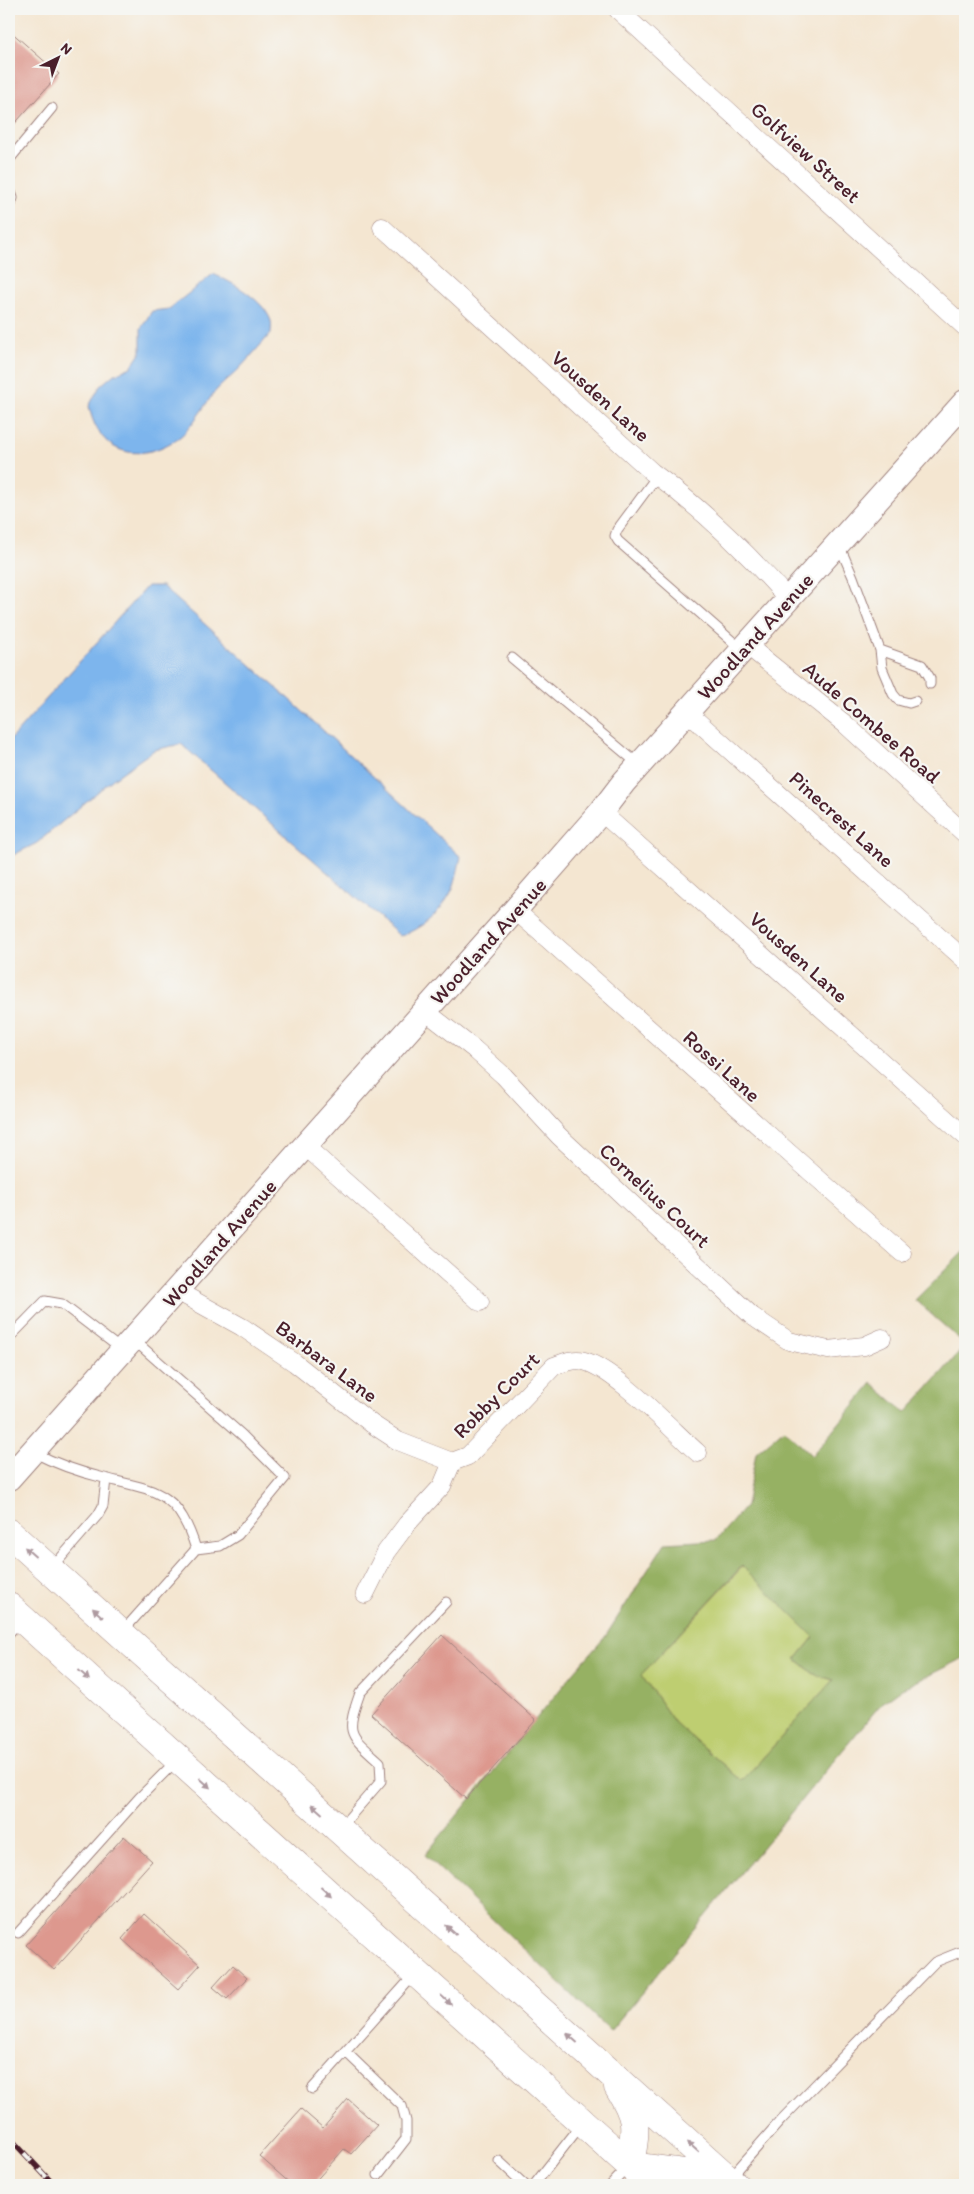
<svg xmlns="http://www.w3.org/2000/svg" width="974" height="2194" viewBox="0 0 974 2194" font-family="Itim,sans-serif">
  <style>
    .green { fill: #bece71; stroke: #84764e }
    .forest { fill: #96b163; stroke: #706847; fill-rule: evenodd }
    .water { fill: #7db5ed; stroke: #646a8c }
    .building { fill: #dd988e }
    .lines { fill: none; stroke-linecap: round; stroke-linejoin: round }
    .lane-casing { stroke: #9f827e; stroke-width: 11 }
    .street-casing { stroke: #9f827e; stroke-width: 19 }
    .secondary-casing { stroke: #9f827e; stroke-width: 26 }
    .primary-casing { stroke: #9f827e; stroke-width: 29 }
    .lane { stroke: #fff; stroke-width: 9 }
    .street { stroke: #fff; stroke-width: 18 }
    .secondary { stroke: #fff; stroke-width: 24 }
    .primary { stroke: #fff; stroke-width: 28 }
    .rail-casing { stroke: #4a1f2b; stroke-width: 5.5 }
    .rail { stroke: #f6f6f2; stroke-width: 4; stroke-dasharray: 11; stroke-linecap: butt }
    .oneway { fill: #ae9aa0 }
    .labels { text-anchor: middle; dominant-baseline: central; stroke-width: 4.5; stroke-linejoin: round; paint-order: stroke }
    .street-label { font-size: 21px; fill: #4a1f2b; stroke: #f6f6f2 }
  </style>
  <rect width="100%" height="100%" fill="#f6f6f2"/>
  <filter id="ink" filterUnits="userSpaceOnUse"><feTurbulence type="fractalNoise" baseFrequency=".02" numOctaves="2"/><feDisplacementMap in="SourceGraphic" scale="10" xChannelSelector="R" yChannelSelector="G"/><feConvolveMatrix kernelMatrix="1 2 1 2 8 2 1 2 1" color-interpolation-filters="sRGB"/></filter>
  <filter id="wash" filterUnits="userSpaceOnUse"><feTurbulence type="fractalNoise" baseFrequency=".0096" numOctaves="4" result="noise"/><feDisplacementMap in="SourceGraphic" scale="20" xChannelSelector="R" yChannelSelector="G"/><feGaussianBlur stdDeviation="1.12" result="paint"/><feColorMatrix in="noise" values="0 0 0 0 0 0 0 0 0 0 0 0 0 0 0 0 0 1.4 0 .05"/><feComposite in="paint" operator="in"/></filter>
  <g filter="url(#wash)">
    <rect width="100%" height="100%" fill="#f4e6d1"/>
    <path class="green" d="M743,1566L814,1637L796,1659L814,1674L833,1680L742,1781L675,1723L641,1675Z"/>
    <path class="forest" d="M965,1250V1344L915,1300Z
      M965,1346V1657L900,1690L881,1704L610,2031L425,1855L575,1671L605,1637L665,1543L716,1540L746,1506L756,1453L784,1429L812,1456L872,1383L906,1413ZM742,1566L814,1637L796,1659L814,1674L833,1680L742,1781L675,1723L641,1675Z"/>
    <path class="water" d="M213,274C232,282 264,300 271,321C272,324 271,330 271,333C260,346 249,358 238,370C230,378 220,385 213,394C206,404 189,430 181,436C142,465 99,457 89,406L100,386L113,375L131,367L141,352V328L152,311L169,309Z
      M147,586H162L290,700L461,857C458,868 456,884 450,894C439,914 421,929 400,936L181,744L154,750L113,779L37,843L9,857V741Z"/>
    <g id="blocks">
      <path class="building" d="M9,30L59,74L9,130Z
        M442,1635L536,1720L466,1799L371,1714Z
        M124,1836L152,1861L54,1970L26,1945Z
        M144,1914L200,1965L178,1989L122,1939Z
        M233,1965L247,1978L227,1999L213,1987Z
        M348,2099L377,2125L351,2154L344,2149L312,2185H292L259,2156L301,2109L323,2128Z"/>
    </g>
  </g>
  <g filter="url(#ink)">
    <use href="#blocks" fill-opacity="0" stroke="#9f827e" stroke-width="1"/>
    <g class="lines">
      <defs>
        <path id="lane" d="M9,160L52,108
          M9,187L13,198L9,210
          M657,476L617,530L615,536L618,541L741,649
          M839,545L853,577L880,650L882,668L893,694L898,700L909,703L915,701
          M880,650L922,665L930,678V684
          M512,658L638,764
          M9,1338L45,1301L62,1304L122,1350
          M33,1452C56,1464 79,1472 104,1478C157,1491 178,1491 196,1549
          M52,1568L98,1515L103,1506L106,1479
          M123,1631L196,1549L220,1546L238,1535L285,1478L242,1435L134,1340
          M9,1633L20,1621
          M341,1827L381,1781L380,1762C349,1734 345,1735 360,1693L446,1602
          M18,1933L139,1798L176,1761
          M346,2052L402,2106L406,2121V2139L378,2175
          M312,2089L414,1975
          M499,2161L525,2185
          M731,2177L781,2120L935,1962L960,1952H965
          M534,2185L581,2125
          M611,2185L628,2167"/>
        <path id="street" d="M617,9L965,327
          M382,227L652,472C702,509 747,552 788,599
          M748,646L845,724L965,834
          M687,712L965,960
          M601,812L965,1136
          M515,910L902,1253
          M425,1011L474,1049L504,1076L559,1136L752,1316L789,1341L828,1350L864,1346L882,1338
          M305,1146L480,1302
          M177,1291L242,1327L295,1363L372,1424L398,1441L452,1462
          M365,1594L386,1552L407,1524L442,1486L452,1462L468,1456L554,1366C563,1363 573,1358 584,1361C615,1369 672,1430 698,1453"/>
        <path id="secondary" d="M9,1478L515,910L601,812L624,782L965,402"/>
        <path id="primary" d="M9,1533L735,2185
          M9,1607L652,2185
          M618,2087C639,2120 636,2128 630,2166
          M630,2166L729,2179"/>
      </defs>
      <use href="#lane" class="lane-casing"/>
      <use href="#street" class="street-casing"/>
      <use href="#secondary" class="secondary-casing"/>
      <use href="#primary" class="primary-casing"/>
      <use href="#lane" class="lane"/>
      <use href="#street" class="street"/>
      <use href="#secondary" class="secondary"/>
      <use href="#primary" class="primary"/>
      <defs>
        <path id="rail" d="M9,2137L54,2185"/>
      </defs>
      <use href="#rail" class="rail-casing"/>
      <use href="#rail" class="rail"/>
    </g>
    <defs><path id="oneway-solid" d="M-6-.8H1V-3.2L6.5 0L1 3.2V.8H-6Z" transform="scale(1.25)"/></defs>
    <g class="oneway">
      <use href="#oneway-solid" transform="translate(30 1552) rotate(-138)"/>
      <use href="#oneway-solid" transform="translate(98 1613) rotate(-138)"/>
      <use href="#oneway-solid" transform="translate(84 1675) rotate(42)"/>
      <use href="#oneway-solid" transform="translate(205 1783) rotate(42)"/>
      <use href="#oneway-solid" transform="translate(317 1809) rotate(-138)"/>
      <use href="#oneway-solid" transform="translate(326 1892) rotate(42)"/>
      <use href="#oneway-solid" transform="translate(451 1930) rotate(-138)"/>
      <use href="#oneway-solid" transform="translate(446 2000) rotate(42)"/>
      <use href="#oneway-solid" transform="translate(572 2038) rotate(-138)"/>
      <use href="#oneway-solid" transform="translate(693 2147) rotate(-138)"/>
    </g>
  </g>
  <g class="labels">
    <g class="street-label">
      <text transform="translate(806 152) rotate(42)">Golfview Street</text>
      <text transform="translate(601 396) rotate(42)">Vousden Lane</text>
      <text transform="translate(755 636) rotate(-48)">Woodland Avenue</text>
      <text transform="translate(872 722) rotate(41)">Aude Combee Road</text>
      <text transform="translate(842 819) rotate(42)">Pinecrest Lane</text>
      <text transform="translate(488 941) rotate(-48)">Woodland Avenue</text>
      <text transform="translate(799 957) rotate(42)">Vousden Lane</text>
      <text transform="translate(722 1066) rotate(42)">Rossi Lane</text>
      <text transform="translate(655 1195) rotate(43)">Cornelius Court</text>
      <text transform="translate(219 1243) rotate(-49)">Woodland Avenue</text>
      <text transform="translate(327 1361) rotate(37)">Barbara Lane</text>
      <text transform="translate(496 1395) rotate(-45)">Robby Court</text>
    </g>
  </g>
  <rect width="974" height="2194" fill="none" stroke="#f6f6f2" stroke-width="30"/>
  <g transform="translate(58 58) rotate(42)" stroke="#f6f6f2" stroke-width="4" paint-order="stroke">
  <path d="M0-4L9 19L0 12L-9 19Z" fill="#4a1f2b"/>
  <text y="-8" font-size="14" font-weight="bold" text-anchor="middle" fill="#4a1f2b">N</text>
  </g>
</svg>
